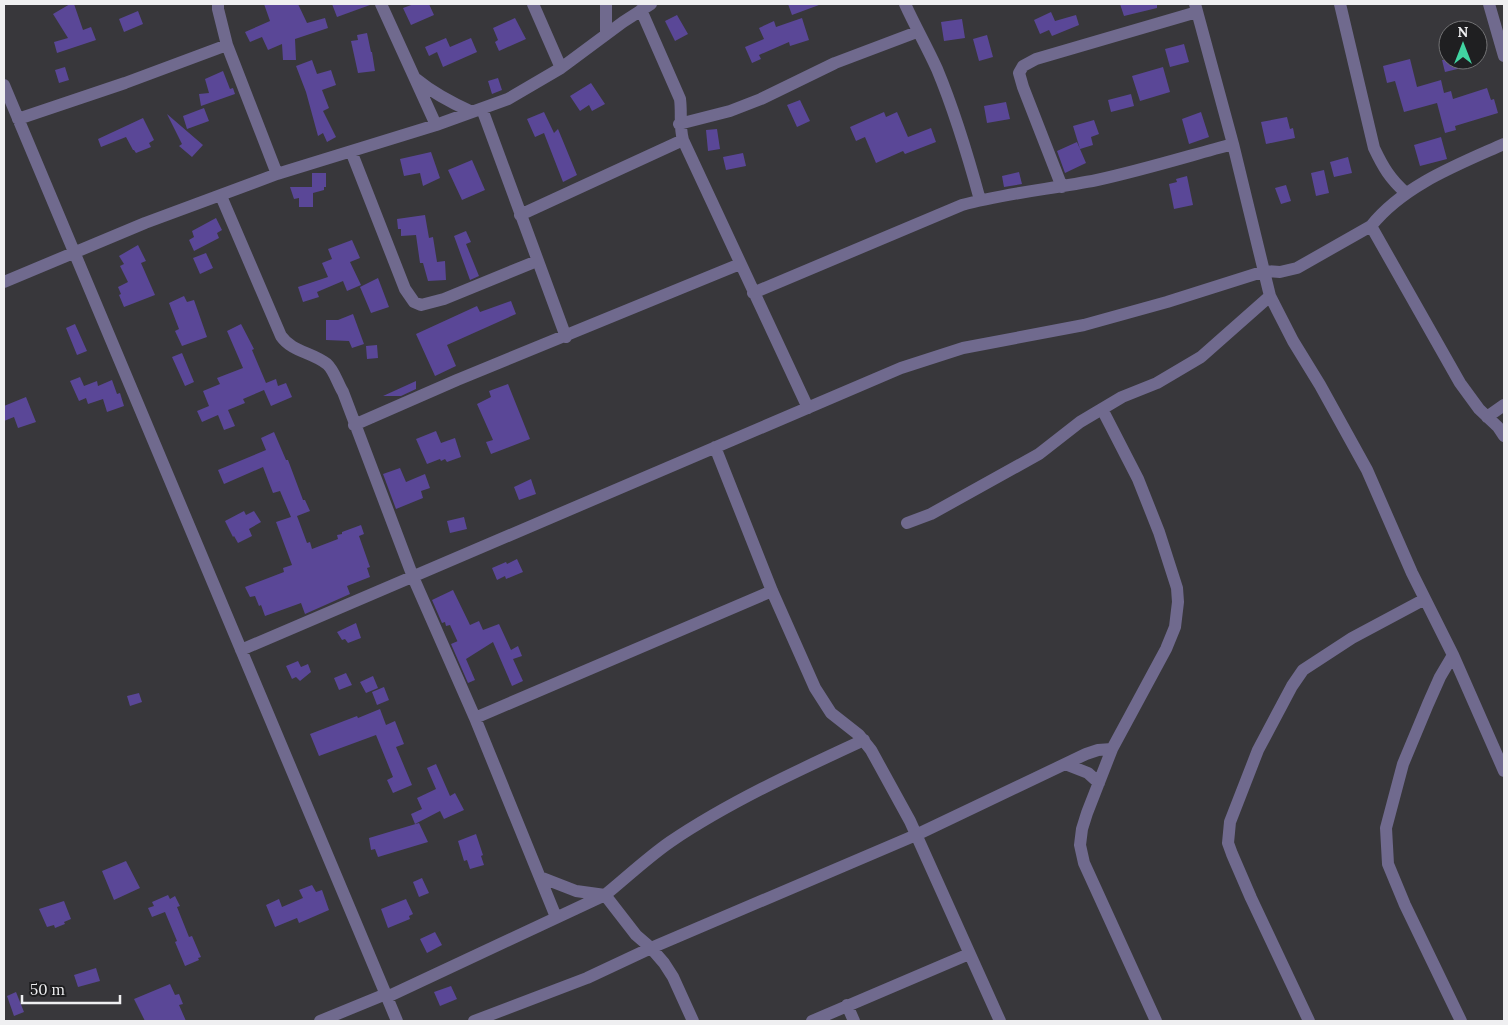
<svg xmlns="http://www.w3.org/2000/svg" width="1508" height="1025" viewBox="0 0 1508 1025" font-family="Lora,serif">
  <style>
    .building { fill: #5a4797 }
    .lines { fill: none; stroke-linecap: round; stroke-linejoin: round }
    .street { stroke: #706a8e; stroke-width: 12 }
  </style>
  <rect width="100%" height="100%" fill="#38373b"/>
  <path class="building" d="M70,4H74L83,30L91,27L96,40L57,53L54,42L68,38L53,14Z
    M264,4H298L307,23L325,18L328,28L295,39L296,60H283L282,44L268,50L262,37L250,42L245,32L270,21Z
    M332,4H370V5L337,17Z
    M414,4H429L434,15L411,25L403,8Z
    M788,4H819V5L792,15Z
    M1120,4H1157V8L1124,16Z
    M138,11L143,24L124,32L119,19Z
    M1051,12L1055,21L1076,15L1079,25L1052,36L1049,30L1040,34L1034,20Z
    M677,15L688,34L675,41L665,21Z
    M515,18L526,39L499,51L495,42L498,40L493,28Z
    M802,18L809,40L790,46L789,42L759,55L761,59L752,63L745,47L764,39L759,28L774,21L776,27Z
    M962,19L965,38L944,41L941,22Z
    M367,33L371,52H372L375,71L358,73L351,41L358,40L357,35Z
    M987,35L993,57L979,61L973,39Z
    M446,38L450,47L471,38L477,52L443,67L437,52L429,56L425,47Z
    M1184,44L1189,62L1170,67L1165,49Z
    M1410,59L1417,87L1441,80L1444,93L1451,91L1453,99L1487,88L1491,100L1494,99L1498,113L1455,126L1456,130L1445,133L1437,103L1404,112L1395,81L1387,83L1383,66Z
    M312,60L317,74L331,70L336,85L322,90L329,108L323,111L336,137L327,142L323,133L318,136L306,92L296,66Z
    M1442,60H1477L1478,64L1445,72Z
    M65,67L69,80L59,83L55,70Z
    M1163,67L1170,92L1140,101L1132,76Z
    M223,71L230,89L233,88L235,94L201,106L199,94L209,93L205,79Z
    M498,78L502,90L492,94L488,81Z
    M591,83L605,104L592,111L589,105L580,111L570,96Z
    M1131,94L1134,106L1111,112L1108,100Z
    M800,100L810,121L797,127L787,105Z
    M1006,102L1010,119L987,123L984,106Z
    M204,108L209,121L187,129L183,116Z
    M544,112L554,133L558,129L577,175L563,182L544,133L535,137L527,119Z
    M884,112L886,117L897,112L908,137L931,128L936,142L905,154L903,151L876,163L865,137L856,141L850,127Z
    M1201,112L1209,137L1189,144L1182,119Z
    M167,114L203,145L192,157L179,146L182,144Z
    M1287,117L1290,129L1293,128L1295,138L1266,144L1261,122Z
    M143,118L154,140L149,143L151,147L136,153L134,150H133L126,137L101,147L98,139Z
    M1094,120L1099,134L1091,137L1093,145L1080,149L1073,126Z
    M717,129L720,149L708,151L706,130Z
    M1441,137L1447,159L1420,166L1414,145Z
    M1077,142L1086,163L1065,173L1057,151Z
    M431,152L440,178L423,186L420,173L404,176L400,159Z
    M743,153L746,166L726,170L723,157Z
    M1348,157L1352,173L1334,177L1330,162Z
    M472,160L485,190L462,200L448,170Z
    M1324,170L1329,193L1316,196L1311,173Z
    M1019,172L1022,184L1004,187L1002,176Z
    M312,173H326V187H324V190L313,193V207H299V198L294,199L290,187H312Z
    M1187,176L1193,205L1174,209L1169,184L1177,182L1176,179Z
    M1286,185L1291,201L1281,204L1275,188Z
    M425,215L429,238L433,237L437,262L445,261L446,280L428,281L423,263H420L416,235L401,236V229H398L397,219Z
    M216,218L222,230L217,233L219,238L194,251L189,240L194,237L192,231Z
    M466,231L471,242L466,244L479,276L470,280L454,236Z
    M352,240L360,258L350,262L361,285L347,291L343,281L317,292L319,297L303,302L298,287L328,277L322,263L332,259L328,249Z
    M138,245L146,261L141,263L155,295L124,307L119,295L121,294L118,287L128,282L120,266L124,264L119,256Z
    M206,253L213,268L200,274L193,258Z
    M378,278L389,307L371,313L360,287Z
    M184,296L187,302L194,300L207,337L182,346L175,331L179,329L169,303Z
    M511,301L516,314L447,345L456,366L435,376L416,334L477,306L480,312Z
    M353,314L364,344L352,348L349,341L326,340V320H338Z
    M75,324L87,351L77,355L66,328Z
    M241,324L254,349L252,350L266,383L276,379L278,386L286,383L292,397L271,406L264,390L243,399L245,403L228,410L235,426L224,430L218,415L202,422L197,411L209,406L203,391L220,384L217,378L243,368L227,331Z
    M377,345L378,358L367,359L366,346Z
    M182,353L194,382L185,386L172,357Z
    M80,377L84,386L97,381L98,386L112,380L117,394L120,393L124,406L107,412L103,399L88,404L86,398L79,401L70,381Z
    M416,381V389L401,396H383Z
    M508,384L530,439L491,454L486,442L493,440L477,404L491,397L489,391Z
    M26,397L36,422L18,428L14,417L4,421V406Z
    M436,431L441,443L455,438L461,457L447,462L445,459L441,461L440,459L427,464L416,439Z
    M274,432L286,460H288L303,500H305L310,511L297,516L307,543L310,542L312,549L338,539L337,535L342,534V532L361,525L364,534L359,536L370,567L367,568L370,577L347,586L350,594L305,614L301,603L265,616L261,605L259,606L255,596L250,597L245,587L284,572L283,568L292,565L276,522L291,517L280,491L273,493L263,467L224,484L218,470L266,450L261,438Z
    M400,468L406,482L425,474L430,488L421,491L423,498L396,509L383,474Z
    M531,479L536,494L519,500L514,487Z
    M244,511L246,515L254,511L261,522L249,529L252,536L238,543L234,536L233,537L225,521Z
    M464,517L467,529L450,533L447,521Z
    M517,559L523,572L506,579L505,576L497,580L492,568L506,562L507,564Z
    M453,590L470,625L479,621L483,630L499,624L511,650L518,646L522,656L513,659L523,681L512,686L493,642L466,659L475,680L468,683L451,644L458,641L461,649L450,625L446,626L445,622L442,623L432,600Z
    M356,623L361,638L348,643L345,639L342,640L337,632Z
    M298,661L301,667L308,664L311,672L300,681L296,677L292,679L286,666Z
    M346,673L352,685L339,690L334,678Z
    M373,676L378,688L366,693L360,682Z
    M384,687L389,700L377,705L372,692Z
    M139,693L142,702L130,706L127,696Z
    M380,709L386,725L395,721L404,744L396,747L412,785L393,793L387,780L393,777L376,735L319,756L310,734L357,716L358,718Z
    M436,764L450,796L455,793L464,810L444,819L440,811L415,824L411,814L422,809L417,798L436,789L427,768Z
    M419,823L428,842L378,857L375,849L371,850L369,838Z
    M476,834L483,855L481,856L484,865L470,869L467,860L464,861L458,841Z
    M126,861L140,888L114,900L102,871Z
    M422,878L429,893L419,897L413,882Z
    M312,885L316,892L322,890L329,910L299,923L297,918L275,927L266,905L279,899L282,907L303,898L299,890Z
    M168,895L170,899L175,896L180,906L177,907L189,937L192,936L201,957L198,958L199,960L185,966L175,942L177,941L165,912L152,917L148,908L154,906L152,902Z
    M406,899L413,914L409,916L410,919L388,928L381,909Z
    M64,901L71,919L64,922L65,924L55,928L54,925L47,927L39,909Z
    M435,932L442,945L427,953L420,939Z
    M96,968L100,981L78,987L74,975Z
    M170,984L175,995L179,994L183,1004L179,1005L186,1021H145L134,999Z
    M451,986L457,999L440,1006L434,992Z
    M16,992L24,1012L14,1016L7,996Z"/>
  <g class="lines">
    <path class="street" d="M218,4V9L227,45L277,174
      M381,4L436,125
      M533,4L561,68
      M606,4V34
      M905,4C915,26 927,47 937,69C955,112 968,156 980,200
      M1195,4L1233,144L1270,296L1293,341L1320,385L1367,470L1412,573L1453,655L1504,771
      M1340,4L1374,148C1383,167 1390,179 1406,193
      M1489,4L1504,56
      M641,10L680,99C682,114 679,125 683,140L808,408
      M416,79C433,93 452,103 472,112
      M4,85L397,1021
      M482,109L566,337
      M18,119L125,83L227,45
      M679,124L730,111L761,99L835,63L917,32
      M351,151L405,289L414,302L421,305L444,299L537,261
      M1062,187L1023,87L1019,73L1023,66L1036,59L1197,12
      M221,196L281,336C292,352 312,352 327,364C334,370 338,384 343,392L413,577L475,718L556,917
      M520,215L683,140
      M1371,226L1460,383L1479,409L1498,427L1504,436
      M4,282L145,223L277,174L436,125L508,99L561,68L623,22L651,4
      M753,293L962,205C1005,193 1052,189 1097,180C1143,170 1188,156 1233,144
      M1102,409L1138,479L1159,532L1177,588L1178,602L1175,627L1166,649L1112,749L1087,813L1082,829L1080,845L1084,863L1156,1021
      M1487,417L1504,405
      M354,425L457,380L740,264
      M715,447L772,591L815,688L831,713L859,735L871,750L910,821L1000,1021
      M907,523L931,514L1039,454L1080,422L1122,397L1157,383L1201,357L1270,296
      M241,650L901,368L963,348L1084,325L1167,302L1265,271L1280,272L1297,268L1371,226C1404,185 1457,165 1504,144
      M1453,655L1440,677L1428,704L1403,764L1386,828L1388,864L1405,905L1461,1021
      M475,718L772,591
      M1065,764L1088,773L1099,783
      M540,877L576,891L605,895C626,878 647,858 670,842C729,802 799,770 864,740
      M387,997L605,895L636,935L651,948L664,963L673,977L693,1021
      M847,1005L854,1021
      M320,1021L386,994
      M474,1021L587,978L651,948L916,835L1086,754L1098,750L1112,749
      M812,1021L969,954
      M1309,1021L1251,898L1232,854L1228,843L1230,822L1258,750L1292,686L1303,670L1352,638L1425,599"/>
  </g>
  <rect width="1508" height="1025" fill="none" stroke="#efeff1" stroke-width="10"/>
  <g transform="translate(1463 45)"><circle r="24" fill="#1f1f21" stroke="#727274"/>
  <path d="M0-4L9 19L0 12L-9 19Z" fill="#41d4a1"/>
  <text y="-8" font-size="14" font-weight="bold" text-anchor="middle" fill="#efeff1">N</text>
  </g>
  <path d="M22 995v8h98v-8" fill="none" stroke="#efeff1" stroke-width="2.5"/>
  <text x="30" y="995" font-size="15" fill="#efeff1" stroke="#1f1f21" stroke-width="4" paint-order="stroke">50 m</text>
</svg>
